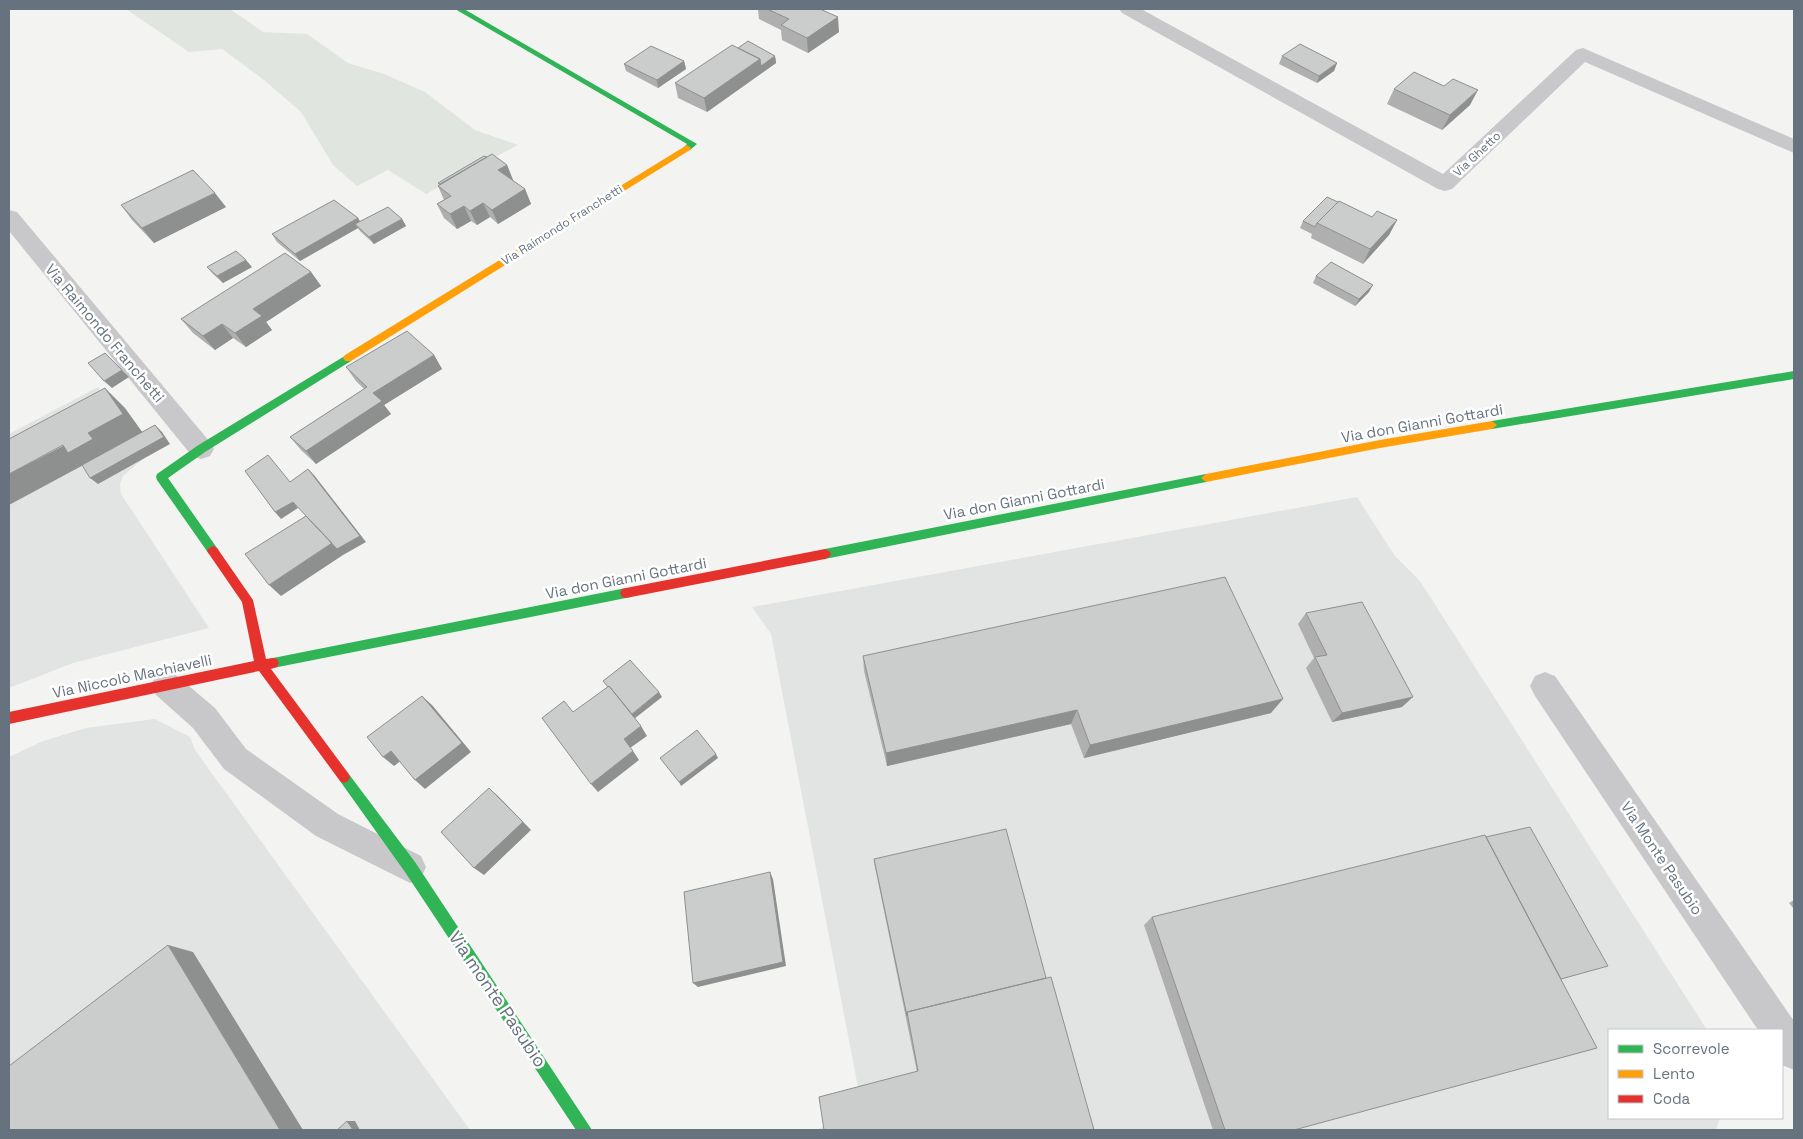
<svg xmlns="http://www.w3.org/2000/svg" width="1803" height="1139" viewBox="0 0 1803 1139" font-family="'Space Grotesk',sans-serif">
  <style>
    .built { fill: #e2e3e3 }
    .green { fill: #e1e5e0 }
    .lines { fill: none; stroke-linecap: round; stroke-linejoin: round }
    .street { fill: #c8c8ca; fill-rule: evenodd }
    .fast { fill: #30b455; fill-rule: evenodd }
    .slow { fill: #ff9f0a; fill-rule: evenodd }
    .jam { fill: #e5322d; fill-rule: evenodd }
    .wall { fill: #afafaf }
    .shaded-wall { fill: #8e8f8f }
    .building { fill: #cbcccc; stroke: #8e8f8f }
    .labels { text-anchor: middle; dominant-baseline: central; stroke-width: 5; stroke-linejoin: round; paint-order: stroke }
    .far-street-label { font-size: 12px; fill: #66737f; stroke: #fff }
    .street-label { font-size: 15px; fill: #66737f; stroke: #fff }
    .near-street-label { font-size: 18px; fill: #66737f; stroke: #fff }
  </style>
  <rect width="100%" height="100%" fill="#f3f3f2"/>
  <path class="built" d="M98,387L149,454L123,476L120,484L121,494L209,628L73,663L9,688V434Z
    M1357,497L1395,556L1420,581L1707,1030H1609V1118H1720L1716,1130H817L861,1103L771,634L752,607Z
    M155,719L190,737L195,750L470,1130H9V757L43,741L86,728Z"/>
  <path class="green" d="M126,9H230L263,32L307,34L348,63L384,74L425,92L475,130L518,145L426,194L388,170L357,186L333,165L301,112L264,80L222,49L189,52Z"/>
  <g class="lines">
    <path class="street" d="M1119,9H1141L1443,174L1576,50L1583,48L1794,139V153L1585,62L1452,189L1445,191L1438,189L1122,13Z
      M9,210L17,212L210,442L214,449L210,456L201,459L192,456L9,231Z
      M166,671L176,675L215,708L246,749L338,814L421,856L426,867L421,878L410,883L316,836L224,769L193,728L156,695L151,685L156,675Z
      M1545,672L1555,676L1794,1021V1070L1782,1065V1030H1758L1535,696L1530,686L1535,676Z"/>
    <path class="fast" d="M455,9H464L697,144L690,150H684L683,148L687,144Z
      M348,354L351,355L353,358L351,361L205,452L168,478L217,548L219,551L217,554H209L157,480L156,477L157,474L197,446Z
      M1794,371V379L1492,429L1487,425L1492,421Z
      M1206,474L1211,478L1206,482L825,559L821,557L819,554L821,551L825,549Z
      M626,588L630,589L632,593L630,597L626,598L273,668L269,667L267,663L269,659L273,658Z
      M344,771L348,773L415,862L592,1130H576L405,872L340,781L338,777L340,773Z"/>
    <path class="slow" d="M687,145L691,148L690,150L351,361H345L343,358L345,355Z
      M1492,421L1497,425L1492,429L1380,448L1206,482L1201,478L1206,474L1380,440Z"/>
    <path class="jam" d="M213,546L217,548L253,600L266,659L273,658L277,659L279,663L277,667L271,669L348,773L350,777L348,781L344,783L340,781L259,671L9,724V712L254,661L242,602L209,554L207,551L209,548Z
      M825,549L829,551L831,554L829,557L825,559L626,598L622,597L620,593L622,589L626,588Z"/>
  </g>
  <path class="wall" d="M756,9H820L839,32L808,53L782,40L781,30L759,19L758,10Z
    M738,48L775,56L776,63L707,112L678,98L675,83Z
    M1282,56L1337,63L1334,71L1317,83L1279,64Z
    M684,61L686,69L658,88L626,71L624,64Z
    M1394,89L1470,105L1442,130L1387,104Z
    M507,165L513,180H512L525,189L531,204L498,224L490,217L477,225L471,221L457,229L444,218L437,204L444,200L438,186L439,185L438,183Z
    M121,205L226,207L154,243L132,220Z
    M1372,217L1397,220L1389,235L1363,264L1311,238L1312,234L1300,228L1303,221Z
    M358,218L360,222L402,219L406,226L374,244L360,231L358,228L300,261L277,242L272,234Z
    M207,267H252L223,283L213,274Z
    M311,272L321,286L266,322L272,330L246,347L233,338L215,350L193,333L181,319Z
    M1316,276L1369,292L1355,306L1313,283Z
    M434,355L442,369L384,405L391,414L316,464L301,450L290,437L364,389L356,381L346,367Z
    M1306,613L1402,707L1332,722L1306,668L1314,658L1298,624Z
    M863,656L1271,713L1084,758L1071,724L887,766L864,671Z
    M874,859L1046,978L917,1072L874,862Z
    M1794,900V909L1789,903Z
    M1152,917L1294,1130H1213L1144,925Z"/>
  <path class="shaded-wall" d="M838,17L839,32L808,53L807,38Z
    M775,56L776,63L707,112L704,98L760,59Z
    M684,61L686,69L658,88L657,80Z
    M1337,63L1334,71L1317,83L1319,76Z
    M1478,90L1470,105L1442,130L1450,115Z
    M507,165L513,180L504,185L498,170Z
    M525,189L531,204L498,224L492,210Z
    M215,193L226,207L154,243L142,228Z
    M483,203L490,217L477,225L470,211Z
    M464,206L471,221L457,229L450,214Z
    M358,218L363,226L355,224L358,228L300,261L295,254Z
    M402,219L406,226L374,244L369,237Z
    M1397,220L1389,235L1363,264L1370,249Z
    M246,260L252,267L223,283L217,276Z
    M311,272L321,286L266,322L272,330L246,347L235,333L253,309Z
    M1373,285L1369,292L1355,306L1359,299Z
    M222,324L233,338L215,350L203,336Z
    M434,355L442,369L384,405L391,414L316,464L306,451L373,393Z
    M122,370L129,377L112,388L104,381Z
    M105,388L125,408L143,433L9,505V474L88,433Z
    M155,425L162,432L170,444L98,484L90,478Z
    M308,469L314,475L366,542L343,555L337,549Z
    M293,502L298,508L281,519L275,512Z
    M332,543L343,555L281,596L269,585Z
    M659,692L662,697L634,719L631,715Z
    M422,696L432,705L471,752L425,789L415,780Z
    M1413,697L1402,707L1332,722L1342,713Z
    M1283,699L1271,713L1084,758L1090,745Z
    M1077,710L1071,724L887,766L886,753Z
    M641,726L647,736L630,748L624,739Z
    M391,751L402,760L394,766L383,757Z
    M633,751L639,760L598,792L591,784Z
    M716,754L718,758L681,786L679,782Z
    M489,788L498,796L531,830L484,875L474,868Z
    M770,872L773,879L786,966L698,987L693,983Z
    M168,945L193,952L303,1130H280Z
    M347,1121H355L360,1130H353Z"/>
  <path class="building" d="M767,9H820L838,17L807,38L781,25L789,19Z
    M748,41L775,56L761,66L760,59L738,48Z
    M1300,44L1337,63L1319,76L1282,56Z
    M732,45L760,59L704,98L675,83Z
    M651,46L684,61L657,80L624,64Z
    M1414,72L1444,86L1453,79L1478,90L1450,115L1394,89Z
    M492,154L507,165L498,170L525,189L492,210L483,203L470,211L464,206L450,214L437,204L451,196L438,186Z
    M484,156L487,157L440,184L438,183Z
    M193,170L215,193L142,228L121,205Z
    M1327,197L1338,202L1317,223L1315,227L1303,221Z
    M334,200L358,218L295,254L272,234Z
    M1339,201L1372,217L1377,211L1397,220L1370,249L1317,223Z
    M388,207L402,219L369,237L355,224Z
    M236,251L246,260L217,276L207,267Z
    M285,253L311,272L253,309L262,316L235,333L222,324L203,336L181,319Z
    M1331,262L1373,285L1359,299L1316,276Z
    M407,331L434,355L373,393L382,401L306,451L290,437L367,387L346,367Z
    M105,353L122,370L104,381L88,363Z
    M105,388L123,414L88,433L93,439L68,453L63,445L9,474V439Z
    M155,425L164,437L90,478L82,465Z
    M268,455L290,482L308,469L360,536L337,549L293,502L275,512L245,471Z
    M306,516L332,543L269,585L245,554Z
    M1225,577L1283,699L1090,745L1077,710L886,753L863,656Z
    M1362,602L1413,697L1342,713L1315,657L1327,655L1306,613Z
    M630,660L659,692L632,714L609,686L608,687L603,681Z
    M609,686L641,726L624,739L633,751L591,784L542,718L564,701L573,712Z
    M422,696L462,743L415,780L391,751L383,757L367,737Z
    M697,730L716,754L679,782L660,758Z
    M489,788L523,822L474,868L441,832Z
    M1530,827L1608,966L1561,979L1486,837Z
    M1006,829L1046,978L907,1012V1016L874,859Z
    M1485,835L1597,1048L1294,1130H1225L1152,917Z
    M770,872L783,962L693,983L684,892Z
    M168,945L280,1130H9V1066Z
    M1051,977L1094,1130H824L819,1097L918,1071L907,1012Z
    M347,1121L353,1130H337Z"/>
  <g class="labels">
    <g class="far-street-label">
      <text transform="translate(1477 154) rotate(-43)">Via Ghetto</text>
      <text transform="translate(562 225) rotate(-32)">Via Raimondo Franchetti</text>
    </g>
    <g class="street-label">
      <text transform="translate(105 333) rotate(50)">Via Raimondo Franchetti</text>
      <text transform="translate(1422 423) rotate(-10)">Via don Gianni Gottardi</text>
      <text transform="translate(1024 499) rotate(-11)">Via don Gianni Gottardi</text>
      <text transform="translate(626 578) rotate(-11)">Via don Gianni Gottardi</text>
      <text transform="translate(132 676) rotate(-12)">Via Niccolò Machiavelli</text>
      <text transform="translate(1662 858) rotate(56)">Via Monte Pasubio</text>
    </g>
    <g class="near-street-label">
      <text transform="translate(498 999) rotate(56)">Via monte Pasubio</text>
    </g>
  </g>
  <rect width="1803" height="1139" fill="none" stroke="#66737f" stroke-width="20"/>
  <rect x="1608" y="1029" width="175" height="90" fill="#ffffff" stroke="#c2c7cc"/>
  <rect x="1618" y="1045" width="25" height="8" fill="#30b455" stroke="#c2c7cc"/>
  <text x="1653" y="1054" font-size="15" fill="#66737f">Scorrevole</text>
  <rect x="1618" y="1070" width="25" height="8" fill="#ff9f0a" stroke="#c2c7cc"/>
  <text x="1653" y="1079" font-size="15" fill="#66737f">Lento</text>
  <rect x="1618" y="1095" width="25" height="8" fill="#e5322d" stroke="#c2c7cc"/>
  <text x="1653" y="1104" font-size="15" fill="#66737f">Coda</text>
</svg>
